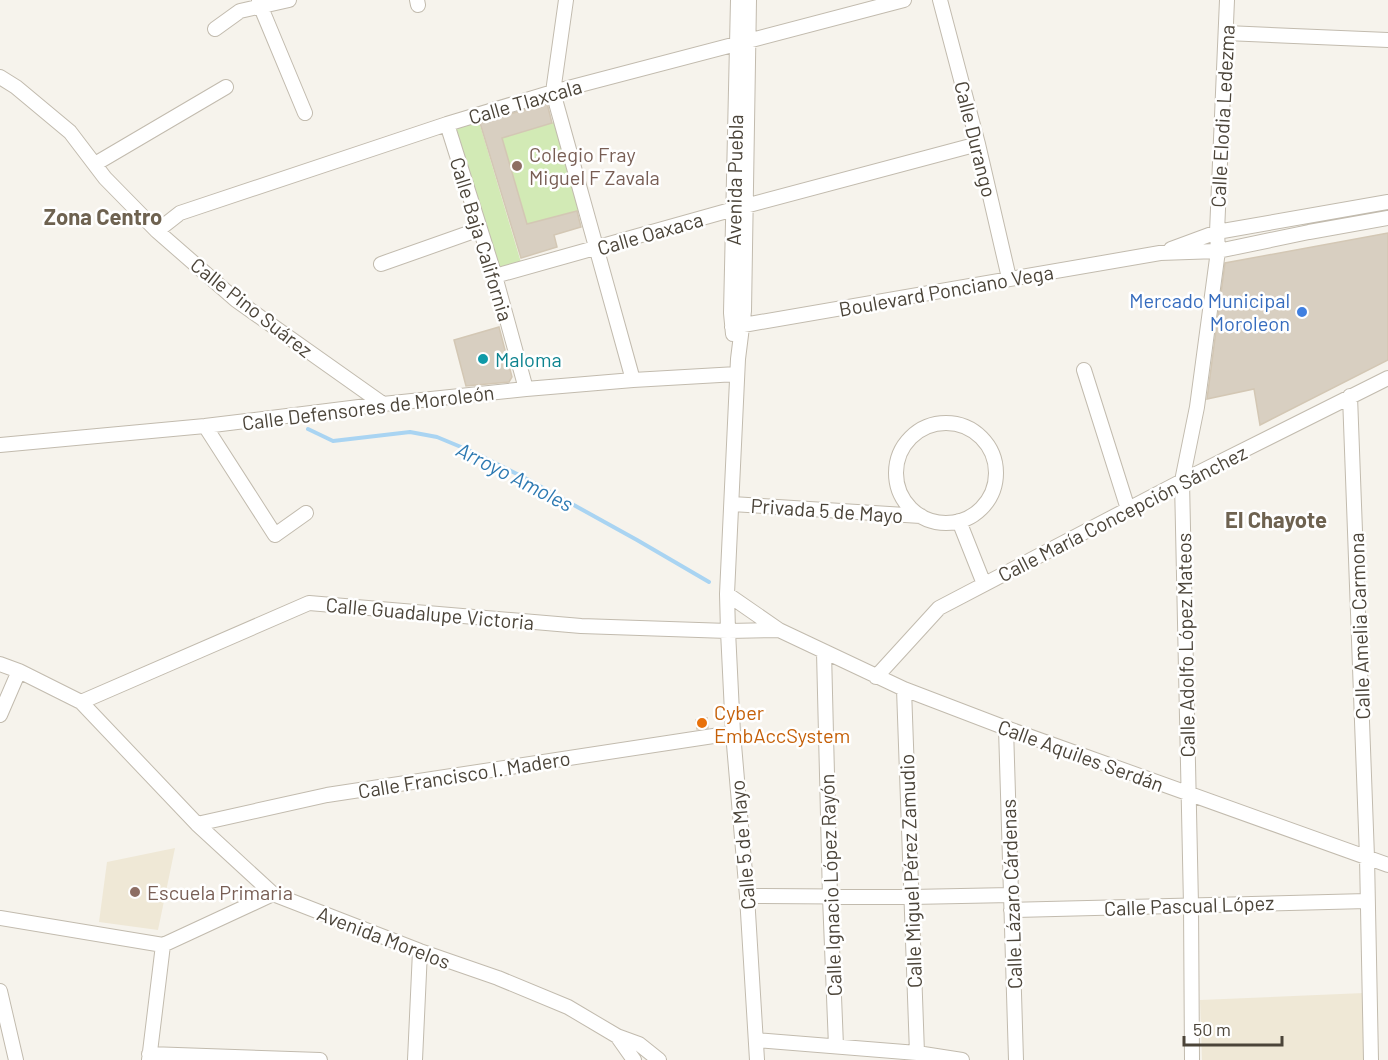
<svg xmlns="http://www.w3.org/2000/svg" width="1388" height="1060" viewBox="0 0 1388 1060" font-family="Barlow,sans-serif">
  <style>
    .education { fill: #efe8d6 }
    .green { fill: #d2eab5 }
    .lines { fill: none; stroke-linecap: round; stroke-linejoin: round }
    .stream { stroke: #a9d4f2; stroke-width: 4 }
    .building { fill: #d8cfc1; stroke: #d3c7b4; stroke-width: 1.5 }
    .minor-casing { stroke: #c2bbae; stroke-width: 16 }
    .minor { stroke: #fff; stroke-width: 14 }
    .education-dot { fill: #8d6e63; stroke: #fff; stroke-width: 2 }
    .shop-dot { fill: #3f7fe0; stroke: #fff; stroke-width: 2 }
    .culture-dot { fill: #0f9aa8; stroke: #fff; stroke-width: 2 }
    .food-dot { fill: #e8710a; stroke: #fff; stroke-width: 2 }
    .labels { text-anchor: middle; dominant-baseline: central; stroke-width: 5; stroke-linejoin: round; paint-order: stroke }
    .street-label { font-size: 20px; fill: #4b4439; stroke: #fff }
    .education-label { font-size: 20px; fill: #785e54; stroke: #fff; text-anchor: start }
    .shop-label { font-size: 20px; fill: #366cbe; stroke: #fff; text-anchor: end }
    .culture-label { font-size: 20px; fill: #0d838f; stroke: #fff; text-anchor: start }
    .food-label { font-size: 20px; fill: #c56008; stroke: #fff; text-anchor: start }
    .water-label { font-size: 21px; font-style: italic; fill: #2e7ab2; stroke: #fff }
    .quarter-label { font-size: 22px; font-weight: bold; fill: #6e6250; stroke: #fff }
  </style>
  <rect width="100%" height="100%" fill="#f6f3ec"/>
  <path class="education" d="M175,848L158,930L99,922L107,862Z
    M1364,993L1366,1060H1202L1200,1000Z"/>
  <path class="green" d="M477,115L523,269L495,276L447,124Z
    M561,120L586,209L527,224L502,138Z"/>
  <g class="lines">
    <path class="stream" d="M308,429L333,441L410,432L437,437L473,452L525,478L637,540L709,582"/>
  </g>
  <path class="building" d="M547,103L552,123L502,138L527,224L577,211L581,227L554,235L557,247L521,258L480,123Z
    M1388,233V360L1260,425L1254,389L1207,399L1225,263Z
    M499,327L512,377L509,382L466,386L454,340Z
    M707,718L708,728L697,729L696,720Z"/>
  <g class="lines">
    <defs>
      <path id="minor" d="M259,0L260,5L305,113
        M417,0L418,5
        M566,0L553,92L633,380
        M749,0L744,311L738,359L727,594L728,631L733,733L747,896L757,1060
        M940,0L978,144L1009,278
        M215,29L240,11L289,0
        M1226,33L1388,40
        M0,77L16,87L70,132L105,178L157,231L236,300L383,404
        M447,124L495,276L526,389
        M95,164L226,87
        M157,231L180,213L447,124L553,92L904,0
        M1171,249L1217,232L1388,202
        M381,264L480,229
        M495,276L734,209L978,144
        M732,327L1160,253L1218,251L1309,232L1388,218
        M733,334L731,313L738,0
        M1084,370L1128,509
        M1350,396L1367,857L1371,1060
        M896 473a50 50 0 1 1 100 0a50 50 0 1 1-100 0Z
        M205,426L275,535L306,513
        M0,445L205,426L383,404L526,389L633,380L737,374
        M732,504L921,516
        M959,521L984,584
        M727,594L779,630L904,689L1006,728L1388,865
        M824,652L830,897L836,1046
        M0,664L19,671L81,702L197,824L273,894L420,951L498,978L568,1007L617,1036L634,1060
        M876,677L939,608L1182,481L1388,378
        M904,689L917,1053
        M81,702L309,603L581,626L728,631L779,630
        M0,715L19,671
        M1006,728L1016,1060
        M197,824L327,795L733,733
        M747,896L911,897L1011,895
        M1011,910L1367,901
        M0,918L163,945L273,894
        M0,991L16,1060
        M617,1036L639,1044L659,1060
        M756,1040L917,1053L962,1060
        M149,1054L320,1060
        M149,1060L163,945
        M415,1060L420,951
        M1192,1060L1191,905L1182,481L1197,407L1218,251L1217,232L1227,0"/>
    </defs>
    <use href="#minor" class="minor-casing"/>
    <use href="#minor" class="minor"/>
  </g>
  <g class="education-dot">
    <circle cx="517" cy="166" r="6"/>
    <circle cx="135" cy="892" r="6"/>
  </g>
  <circle class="shop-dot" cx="1302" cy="312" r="6"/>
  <circle class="culture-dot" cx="483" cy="359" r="6"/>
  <circle class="food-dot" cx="702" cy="723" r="6"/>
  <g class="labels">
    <g class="street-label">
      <text transform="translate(525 101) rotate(-16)">Calle Tlaxcala</text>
      <text transform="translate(1222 116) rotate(-87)">Calle Elodia Ledezma</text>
      <text transform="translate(976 139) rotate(76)">Calle Durango</text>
      <text transform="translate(734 180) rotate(-89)">Avenida Puebla</text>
      <text transform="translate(650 233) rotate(-16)">Calle Oaxaca</text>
      <text transform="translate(482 239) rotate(73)">Calle Baja California</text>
      <text transform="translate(946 290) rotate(-10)">Boulevard Ponciano Vega</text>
      <text transform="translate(252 307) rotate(38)">Calle Pino Suárez</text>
      <text transform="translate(368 407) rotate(-7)">Calle Defensores de Moroleón</text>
      <text transform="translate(827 510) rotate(4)">Privada 5 de Mayo</text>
      <text transform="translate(1122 513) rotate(-27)">Calle María Concepción Sánchez</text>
      <text transform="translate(430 613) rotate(5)">Calle Guadalupe Victoria</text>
      <text transform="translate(1359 626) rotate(-92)">Calle Amelia Carmona</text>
      <text transform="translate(1185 645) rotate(-91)">Calle Adolfo López Mateos</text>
      <text transform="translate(1081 755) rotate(20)">Calle Aquiles Serdán</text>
      <text transform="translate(464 774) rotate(-9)">Calle Francisco I. Madero</text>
      <text transform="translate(742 845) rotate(-95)">Calle 5 de Mayo</text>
      <text transform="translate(910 871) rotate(-92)">Calle Miguel Pérez Zamudio</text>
      <text transform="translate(830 885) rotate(-92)">Calle Ignacio López Rayón</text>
      <text transform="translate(1011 894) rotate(-92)">Calle Lázaro Cárdenas</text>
      <text transform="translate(1189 905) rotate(-2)">Calle Pascual López</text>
      <text transform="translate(384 937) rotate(21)">Avenida Morelos</text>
    </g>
    <g class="education-label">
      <text x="529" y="154">Colegio Fray<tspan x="529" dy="23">Miguel F Zavala</tspan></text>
      <text x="147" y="892">Escuela Primaria</text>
    </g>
    <g class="shop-label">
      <text x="1290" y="300">Mercado Municipal<tspan x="1290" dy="23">Moroleon</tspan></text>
    </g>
    <g class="culture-label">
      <text x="495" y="359">Maloma</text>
    </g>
    <g class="food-label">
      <text x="714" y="712">Cyber<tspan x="714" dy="23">EmbAccSystem</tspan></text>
    </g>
    <g class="water-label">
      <text transform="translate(515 476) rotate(27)">Arroyo Amoles</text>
    </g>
    <g class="quarter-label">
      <text x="103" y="216">Zona Centro</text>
      <text x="1276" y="519">El Chayote</text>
    </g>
  </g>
  <path d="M1184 1036v9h98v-9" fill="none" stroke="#4b4439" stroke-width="3"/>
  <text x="1193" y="1036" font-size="18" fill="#4b4439" stroke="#ffffff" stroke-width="4.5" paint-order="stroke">50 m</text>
</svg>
